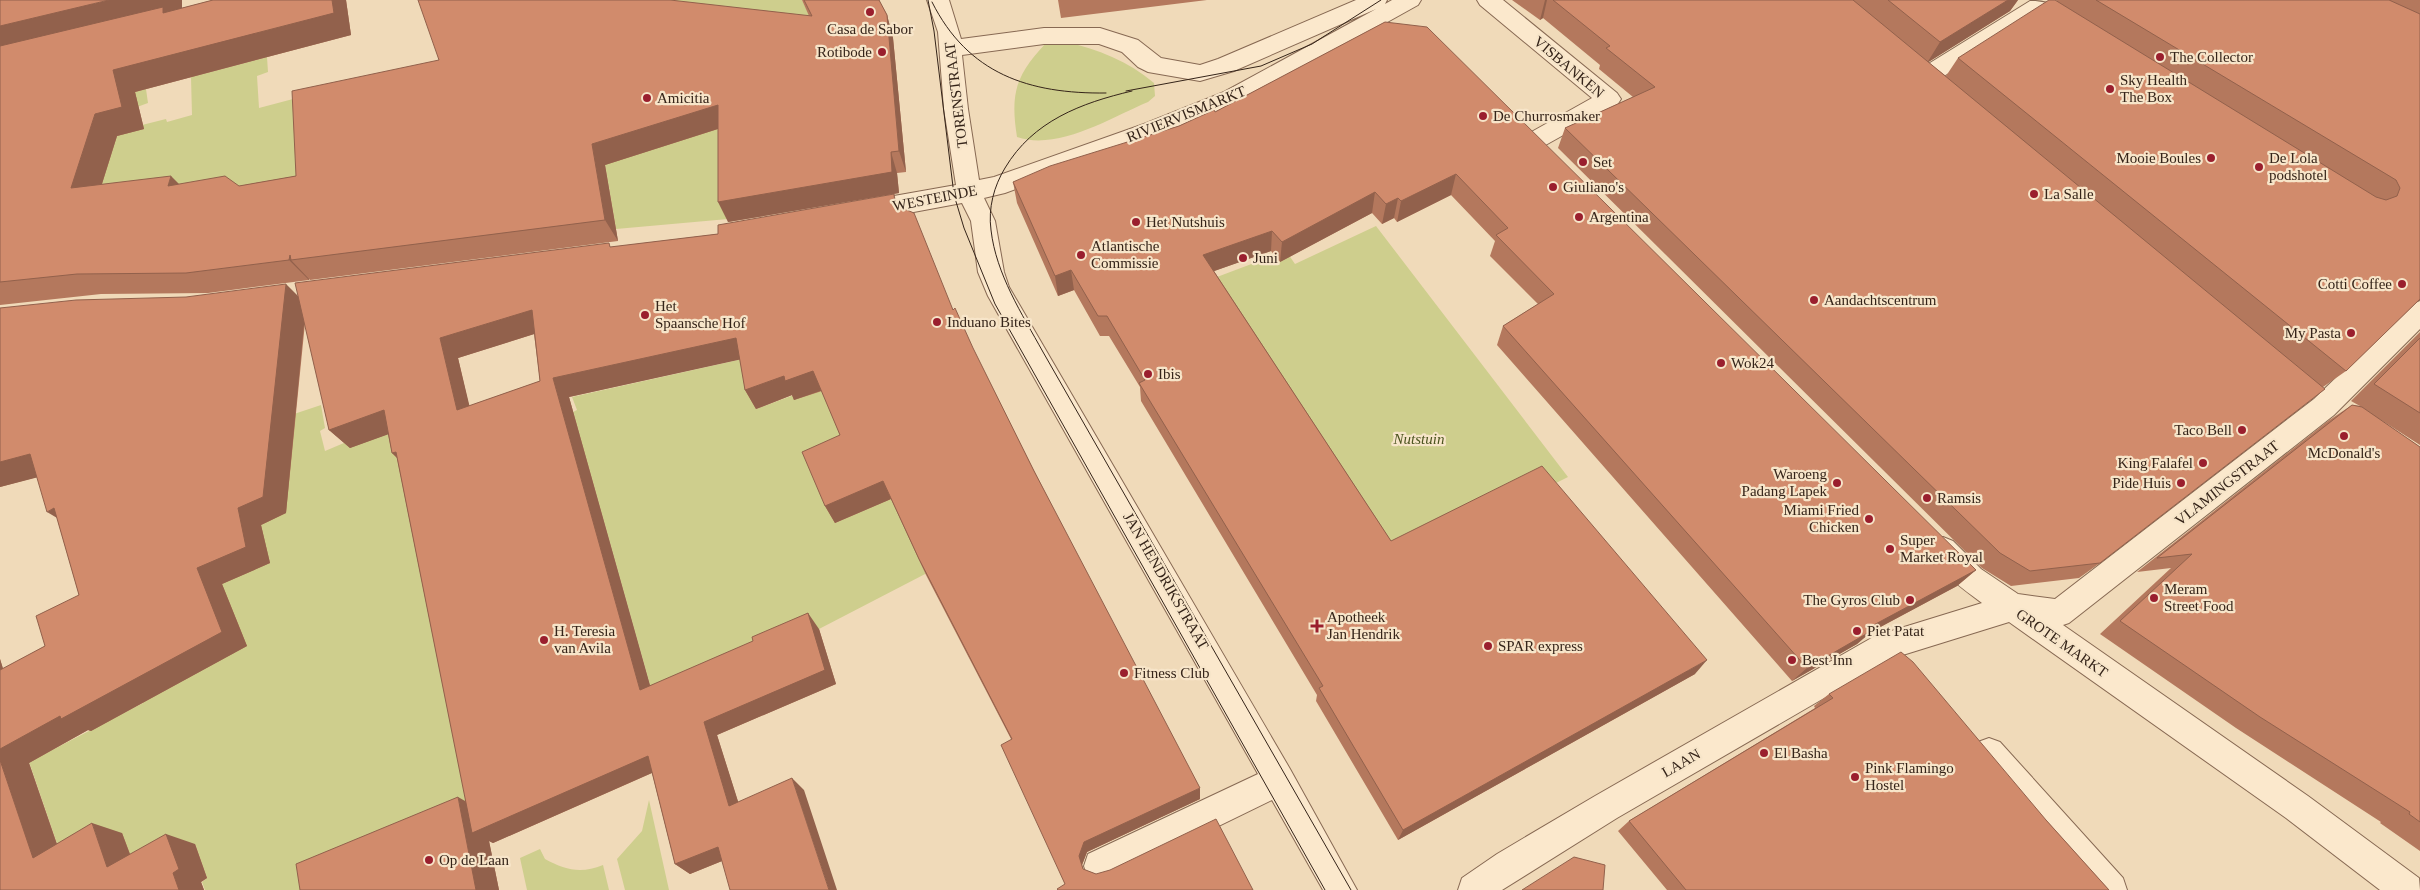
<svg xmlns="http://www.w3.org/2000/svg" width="2420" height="890" viewBox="0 0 2420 890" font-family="'Times New Roman',serif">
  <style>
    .green { fill: #cece8d }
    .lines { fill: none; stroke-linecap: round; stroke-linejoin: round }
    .minor-casing { stroke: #876953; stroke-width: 2 }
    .minor { fill: #fbe8cc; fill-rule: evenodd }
    .tram { stroke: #352419; stroke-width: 1 }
    .wall { fill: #b4785d; fill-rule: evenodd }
    .shaded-wall { fill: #92614c }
    .building { fill: #d18b6c; stroke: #92614c; fill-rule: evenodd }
    .poi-dot { fill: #9a1f2e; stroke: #f7e5c9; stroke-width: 2 }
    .labels { text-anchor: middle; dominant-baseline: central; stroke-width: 4.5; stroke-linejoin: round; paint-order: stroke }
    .poi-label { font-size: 15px; fill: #352419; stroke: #f7e5c9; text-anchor: start }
    .street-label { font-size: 15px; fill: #352419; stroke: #f7e5c9 }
    .park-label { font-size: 15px; font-style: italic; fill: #4b531e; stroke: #f7e5c9 }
  </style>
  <rect width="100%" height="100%" fill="#f0dab9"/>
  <path class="green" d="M628,0H802L823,46L728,219L616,229L605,165Z
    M1065,42C1098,49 1128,61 1154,83L1155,96L1148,102C1110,118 1058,151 1017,137C1010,93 1016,75 1046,43Z
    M267,57L268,72L257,76L259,108L293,99L315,197L131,205L0,127L146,89L148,103L137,107L138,126L166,119L167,122L192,115L191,77Z
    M1376,226L1568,477L1387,568L1209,280L1286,251L1295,264Z
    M747,358L756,409L794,395L825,390L916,385L835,523L876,505L901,489C907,517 909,551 929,572L819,629L655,703L573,412L577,410L572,397Z
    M321,405L325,428L320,431L325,451L344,443L341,426L403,428L484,810L330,890H205L202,882L207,878L195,844L138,876L122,834L65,867L29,762L143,703L132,653L258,512L288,416Z
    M649,800L669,890H625L617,859L642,831Z
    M540,849L545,859C565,870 581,874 603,865L609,890H527L520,858Z"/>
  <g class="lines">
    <defs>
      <path id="minor" d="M927,0H949L961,39L1044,28H1100L1138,40L1161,58L1200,65L1218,59L1356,0H1387L1385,4L1392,0H1421L1418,5L1240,104L1160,136L1005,193L984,198L995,221L1004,272L1009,287L1290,769L1357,890H1323L1272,800L1112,878L1100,882L1088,878L1084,866L1088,854L1258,774L988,296L978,272L971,221L962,203L860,222L851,219L848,212L851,205L860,202L956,185L944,109L938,32ZM1376,9L1224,92L1144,124L994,177L979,180L968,109L962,55L1044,44H1099L1122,52L1138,67L1148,72L1200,81L1234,71Z
        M1477,0H1503L1617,93L1621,99L1617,105L1542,147L1534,150L1526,147L1522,141L1526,135L1592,98L1480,5Z
        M2030,1C2046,0 2073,10 2081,25L2078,31L2070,33L2038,16L1933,83L1925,85L1917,83L1913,77L1917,71Z
        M2420,301V329L2334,415L2069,623L2063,625L2308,796L2419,878L2420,890H2380L2286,818L2009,622L1893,658L1617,818L1502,890H1458L1462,878L1497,854L1595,796L1875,636L1982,603C1963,589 1939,572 1929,550L1933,541L1943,537L1953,541L1981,569L2018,594L2055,599L2314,399L2411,305Z
        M1989,738L2000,742L2123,878L2127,890H2089L1978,764L1973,753L1978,742Z"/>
    </defs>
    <use href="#minor" class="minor-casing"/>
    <use href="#minor" class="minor"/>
    <path class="tram" d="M928,0L934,31L954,195L964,228L995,304L1325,890
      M932,2C968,74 1029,94 1106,93
      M1126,91L1261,66L1312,44L1381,0
      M1132,91C1081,103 1033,121 1005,168C994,186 988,208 991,230C996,274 1022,314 1043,352L1351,890"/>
  </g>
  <path class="wall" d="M0,0L182,8L213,0H346L351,35L135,92L144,129L117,136L102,184H178L239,186L296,176L809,16L802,0H879L887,15L893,38L906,172L897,173L899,193L728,222L718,129L605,165L618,241L310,280L309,279V280L208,293L101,294L0,305Z
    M1058,0H1207L1061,18Z
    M1512,0H2018L2010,11L1928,62L1946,76L1958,58L2057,0H2420V300L2418,301L2346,371L2323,387L2100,563L2079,578L2011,586L1982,568L1558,148L1565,128L1633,97L1599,69L1600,65L1543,18L1540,20Z
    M1385,22L1976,570L1957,586L1871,632L1857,644L1792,681L1497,345L1503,326L1538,304L1490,256L1495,241L1451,195L1397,222L1394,218L1382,224L1372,213L1280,262L1271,251L1214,271L1391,541L1695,674L1398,840L1316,701L1317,695L1141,401L1140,387L1109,336H1100L1074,290L1058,296L1017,203L1013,182L1179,126L1215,112Z
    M898,206L953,310L1200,799L1087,852L1082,865L1083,869L1096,874L1253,890L1065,884L1011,739L926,575L891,499L835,523L825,506L840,435L822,391L794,400L792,395L756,409L745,390L740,359L569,397L650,686L819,629L836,684L717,735L738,802L804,790L722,861L690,874L675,864L652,773L493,843L489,841L499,890H300L466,801L397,458L392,453L388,434L350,448L329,430L305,323L286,513L261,525L270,563L222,584L247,646L91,731L88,730L29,763L57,844L122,833L130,854L195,844L207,878L201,882L204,890H0V659L3,669L45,646L79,595L57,518L37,477L0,487V308L298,296L612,247L718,234ZM534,334L540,381L469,406L458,358Z
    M2420,332V445L2378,418L2420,447V851L2380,823L2381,822L2236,728L2100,634L2171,568L2137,572L2328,421L2352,405L2360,406L2351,401Z
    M1829,694L2046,820L2109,890H1667L1618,831L1629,821L1815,708L1814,706Z"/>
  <path class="shaded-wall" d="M109,0H182V10L0,54V26Z
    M332,0H346L351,35L135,92L144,129L117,136L94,209L71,188L95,114L113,70Z
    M1545,0H1547L1543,18L1540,20Z
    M2008,0H2018L2010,11L1927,63L1940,42Z
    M887,15L893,38L906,172L899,151Z
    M718,105L727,126L605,165L618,241L605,220L592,144Z
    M891,152L897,173L899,193L728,222L718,202Z
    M1456,174L1451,195L1397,222L1401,201Z
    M171,176L192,197L168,186Z
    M1375,192L1372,213L1280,262L1282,242Z
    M894,194L901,216L895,205Z
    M1398,198L1394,218L1382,224L1386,204Z
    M1272,231L1271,251L1203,275V255Z
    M290,255L291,260L309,279V280L289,260Z
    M1071,270L1074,290L1058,296L1055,276Z
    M286,284L306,304L286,513L261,525L270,563L222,584L247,646L91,731L88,730L29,763L65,868L33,858L0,760V749L197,568L238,508Z
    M532,310L547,330L458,358L475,429L457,410L440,338Z
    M736,338L747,358L569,397L655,703L640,690L553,378Z
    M813,371L823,390L794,400L792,395L756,409L745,390L784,376Z
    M384,410L403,429L350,448L329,430Z
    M396,452L411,471L392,453Z
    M30,454L58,472L0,487V462Z
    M883,481L891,499L835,523L825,506Z
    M54,508L74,528L47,512Z
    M1976,570L1957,586L1871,632L1857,644L1792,681L1807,668L1870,627Z
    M808,613L819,629L836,684L717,735L743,817L729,806L704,722Z
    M0,659L11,694L0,689Z
    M1707,660L1695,674L1398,840L1403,830Z
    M648,756L663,768L493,843L489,841L499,890H476L458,797L483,811Z
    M792,778L804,790L837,890H829Z
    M1200,788V799L1087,852L1082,865L1086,879L1079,856L1084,842Z
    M92,823L122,833L138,876L107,867Z
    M166,834L195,844L207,878L201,882L204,890H179L173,873Z
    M718,847L732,857L690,874L675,864Z"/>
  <path class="building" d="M0,0H109L0,26Z
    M213,0H332L334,13L113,70L122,107L95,114L71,188L171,176L168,186L225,176L239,186L296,176L292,91L439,60L418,0H670L812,16L804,0H879L887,15L899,151L891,152L892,172L718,202V105L592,144L605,220L291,260L290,255L289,260L186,273L77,274L0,282V46L163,7V13Z
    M1553,0H1853L2325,389L2100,563L2030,571L2000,553L1565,128L1655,87L1606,48L1610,46Z
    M1888,0H2008L1940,42Z
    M2049,0H2055L2376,197L2386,200L2397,196L2400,188L2396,180L2096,0H2389L2420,14V299L2346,371L1958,58Z
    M1385,22L1427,27L1976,570L1870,627L1873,630L1807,668L1503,326L1554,294L1496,235L1508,228L1456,174L1401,201L1398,198L1386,204L1375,192L1282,242L1272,231L1203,255L1391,541L1542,466L1707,660L1403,830L1319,688L1323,686L1139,383L1145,380L1107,316H1098L1071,270L1055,276L1013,182L1050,166L1179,126L1214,110L1215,112Z
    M894,194L895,205L914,213L953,310L955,308L973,348L1034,471L1200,788L1084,842L1079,856L1083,869L1096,874L1110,870L1216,819L1253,890H1058L1057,889L1065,884L1001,745L1012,739L919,559L883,481L825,506L802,452L840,435L813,371L785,381L784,376L745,390L736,338L553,378L640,690L753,641L752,637L808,613L825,670L704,722L729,806L792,778L829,890H730L718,847L675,864L648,756L472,833L396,452L392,453L384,410L329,430L295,283L609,243L610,247L718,234V225ZM532,310L540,381L457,410L440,338Z
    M286,284L263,497L238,508L246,547L197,568L222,632L61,719L60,716L0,749V670L45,646L36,616L79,595L54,508L47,512L30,454L0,462V308L76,300L186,297Z
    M2420,338V413L2374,384Z
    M2352,405L2362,407L2420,447V822L2409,814L2410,812L2260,717L2120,621L2192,554L2157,558Z
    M1901,652L1913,662L2046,820L2109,890H1686L1629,821L1833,698L1829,694Z
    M0,760L33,858L92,823L107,867L166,834L179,869L173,873L179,890H0Z
    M458,797L476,890H300L296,864Z
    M1574,857L1605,865L1603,890H1522Z"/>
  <g class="poi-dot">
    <circle cx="870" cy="12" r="5"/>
    <circle cx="882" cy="52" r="5"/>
    <circle cx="2160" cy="57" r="5"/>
    <circle cx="2110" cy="89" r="5"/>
    <circle cx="647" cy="98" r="5"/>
    <circle cx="1483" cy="116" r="5"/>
    <circle cx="2211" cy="158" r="5"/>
    <circle cx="1583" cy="162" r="5"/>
    <circle cx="2259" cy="167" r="5"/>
    <circle cx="1553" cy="187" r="5"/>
    <circle cx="2034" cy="194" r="5"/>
    <circle cx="1579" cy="217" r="5"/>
    <circle cx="1136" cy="222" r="5"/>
    <circle cx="1081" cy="255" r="5"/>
    <circle cx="1243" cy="258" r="5"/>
    <circle cx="2402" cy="284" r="5"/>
    <circle cx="1814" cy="300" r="5"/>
    <circle cx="645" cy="315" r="5"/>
    <circle cx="937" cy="322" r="5"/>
    <circle cx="2351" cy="333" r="5"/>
    <circle cx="1721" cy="363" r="5"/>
    <circle cx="1148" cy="374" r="5"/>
    <circle cx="2242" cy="430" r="5"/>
    <circle cx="2344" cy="436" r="5"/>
    <circle cx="2203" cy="463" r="5"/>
    <circle cx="1837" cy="483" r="5"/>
    <circle cx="2181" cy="483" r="5"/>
    <circle cx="1927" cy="498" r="5"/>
    <circle cx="1869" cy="519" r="5"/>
    <circle cx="1890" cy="549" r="5"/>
    <circle cx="2154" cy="598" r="5"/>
    <circle cx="1910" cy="600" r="5"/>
    <path d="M1314.5 618.5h5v5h5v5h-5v5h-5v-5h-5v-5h5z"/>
    <circle cx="1857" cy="631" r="5"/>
    <circle cx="544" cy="640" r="5"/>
    <circle cx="1488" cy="646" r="5"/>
    <circle cx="1792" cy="660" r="5"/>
    <circle cx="1124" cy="673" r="5"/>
    <circle cx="1764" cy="753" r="5"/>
    <circle cx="1855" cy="777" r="5"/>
    <circle cx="429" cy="860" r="5"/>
  </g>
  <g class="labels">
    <g class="poi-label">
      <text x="870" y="29" text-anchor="middle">Casa de Sabor</text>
      <text x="872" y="52" text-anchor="end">Rotibode</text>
      <text x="2170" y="57">The Collector</text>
      <text x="2120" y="80">Sky Health<tspan x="2120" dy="17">The Box</tspan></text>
      <text x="657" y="98">Amicitia</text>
      <text x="1493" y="116">De Churrosmaker</text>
      <text x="2201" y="158" text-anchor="end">Mooie Boules</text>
      <text x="2269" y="158">De Lola<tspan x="2269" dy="17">podshotel</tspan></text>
      <text x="1593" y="162">Set</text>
      <text x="1563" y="187">Giuliano's</text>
      <text x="2044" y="194">La Salle</text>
      <text x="1589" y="217">Argentina</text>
      <text x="1146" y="222">Het Nutshuis</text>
      <text x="1091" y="246">Atlantische<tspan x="1091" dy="17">Commissie</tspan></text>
      <text x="1253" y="258">Juni</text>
      <text x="2392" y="284" text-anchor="end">Cotti Coffee</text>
      <text x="1824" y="300">Aandachtscentrum</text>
      <text x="655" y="306">Het<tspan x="655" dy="17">Spaansche Hof</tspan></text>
      <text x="947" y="322">Induano Bites</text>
      <text x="2341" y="333" text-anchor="end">My Pasta</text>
      <text x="1731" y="363">Wok24</text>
      <text x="1158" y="374">Ibis</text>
      <text x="2232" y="430" text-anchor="end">Taco Bell</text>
      <text x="2344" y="453" text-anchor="middle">McDonald's</text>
      <text x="2193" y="463" text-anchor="end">King Falafel</text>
      <text x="1827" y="474" text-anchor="end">Waroeng<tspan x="1827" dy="17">Padang Lapek</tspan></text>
      <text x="2171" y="483" text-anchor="end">Pide Huis</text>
      <text x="1937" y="498">Ramsis</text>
      <text x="1859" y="510" text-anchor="end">Miami Fried<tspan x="1859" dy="17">Chicken</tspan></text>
      <text x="1900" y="540">Super<tspan x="1900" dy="17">Market Royal</tspan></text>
      <text x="2164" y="589">Meram<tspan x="2164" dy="17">Street Food</tspan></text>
      <text x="1900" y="600" text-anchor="end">The Gyros Club</text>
      <text x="1327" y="617">Apotheek<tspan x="1327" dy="17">Jan Hendrik</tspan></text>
      <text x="554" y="631">H. Teresia<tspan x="554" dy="17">van Avila</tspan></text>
      <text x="1867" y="631">Piet Patat</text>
      <text x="1498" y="646">SPAR express</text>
      <text x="1802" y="660">Best Inn</text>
      <text x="1134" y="673">Fitness Club</text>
      <text x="1774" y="753">El Basha</text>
      <text x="1865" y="768">Pink Flamingo<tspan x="1865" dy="17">Hostel</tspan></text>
      <text x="439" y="860">Op de Laan</text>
    </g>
    <g class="street-label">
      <text transform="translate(1569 67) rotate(40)">VISBANKEN</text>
      <text transform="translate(956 95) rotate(-97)">TORENSTRAAT</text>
      <text transform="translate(1186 114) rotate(-22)">RIVIERVISMARKT</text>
      <text transform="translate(935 198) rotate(-11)">WESTEINDE</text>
      <text transform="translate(2227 483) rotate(-38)">VLAMINGSTRAAT</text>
      <text transform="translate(1166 581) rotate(60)">JAN HENDRIKSTRAAT</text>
      <text transform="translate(2062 643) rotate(35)">GROTE MARKT</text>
      <text transform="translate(1681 763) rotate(-30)">LAAN</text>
    </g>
    <g class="park-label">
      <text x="1419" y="439">Nutstuin</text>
    </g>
  </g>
</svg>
